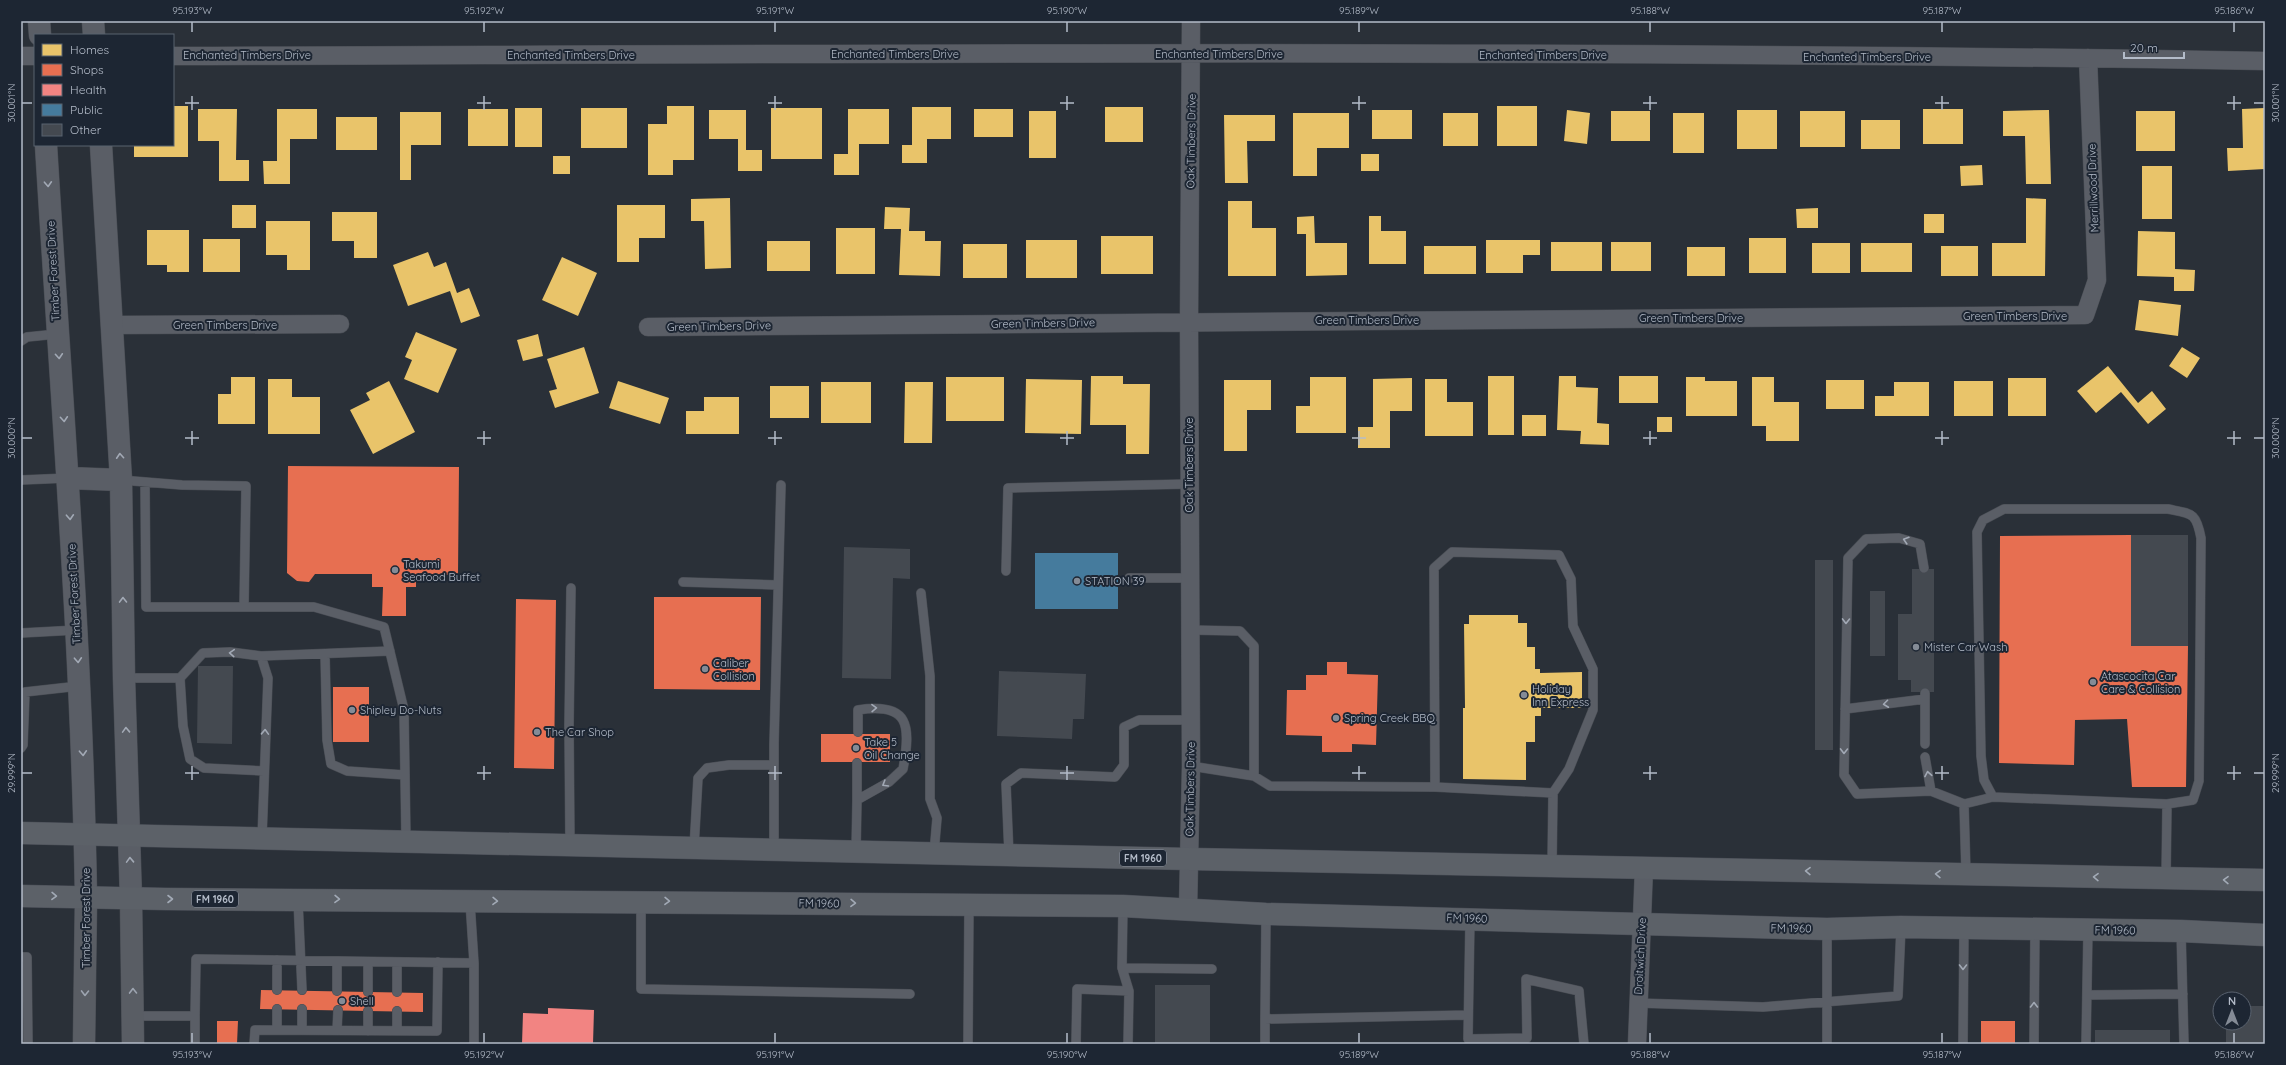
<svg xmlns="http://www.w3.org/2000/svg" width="2286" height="1065" viewBox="0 0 2286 1065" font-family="Quicksand,sans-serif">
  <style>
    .homes { fill: #e9c46a }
    .shops { fill: #e76f51 }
    .health { fill: #f28482 }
    .public { fill: #457b9d }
    .building { fill: #444950 }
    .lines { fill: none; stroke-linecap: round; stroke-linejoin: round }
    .service-casing { stroke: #484c53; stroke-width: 10 }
    .minor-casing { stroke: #484c53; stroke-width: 19 }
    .tertiary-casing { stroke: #484c53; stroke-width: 23 }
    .secondary-casing { stroke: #484c53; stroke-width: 23 }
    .primary-casing { stroke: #484c55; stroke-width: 23 }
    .service { stroke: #5a5e66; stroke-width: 9 }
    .minor { stroke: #5a5e66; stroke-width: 18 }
    .tertiary { stroke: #5a5e66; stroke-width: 22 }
    .secondary { stroke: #595d64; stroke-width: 22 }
    .primary { stroke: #5c6168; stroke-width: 22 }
    .oneway { stroke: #a2a9b5 }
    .oneway2 { stroke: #a2aab6 }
    .oneway3 { stroke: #9da4b0 }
    .ticks { fill: none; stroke: #b4bcc9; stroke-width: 1.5 }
    .poi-dot { fill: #848b96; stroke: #1d2633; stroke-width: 1.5 }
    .labels { text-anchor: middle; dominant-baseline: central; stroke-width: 4; stroke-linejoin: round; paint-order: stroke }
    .shield { fill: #1d2633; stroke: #878f9c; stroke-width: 1 }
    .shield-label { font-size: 10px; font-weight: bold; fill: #b4bcc9 }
    .street-label { font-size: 11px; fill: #b4bcc9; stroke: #1d2633 }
    .poi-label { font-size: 11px; fill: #b4bcc9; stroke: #1d2633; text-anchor: start }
    .neatline { fill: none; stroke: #b4bcc9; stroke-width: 1.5 }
    .ticks-label { font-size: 10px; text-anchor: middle; fill: #b4bcc9 }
  </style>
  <rect width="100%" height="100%" fill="#2a3038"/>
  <path class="homes" d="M173,106H188V157H134V145H173Z
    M667,106H694V160H673V175H648V124H667Z
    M1497,106H1537V146H1497Z
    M912,107H951V139H927V163H902V145H912Z
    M1105,107H1143V142H1105Z
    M515,108H542V147H515Z
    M581,108H627V148H581Z
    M771,108H822V159H771Z
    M2265,108V169L2228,171L2227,148H2243L2242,109Z
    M198,109H237L236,160H249V181H219V141H198Z
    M277,109H317V139H290V184H264L263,161H277Z
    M468,109H508V146H468Z
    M848,109H889V144H859V175H834V154H848Z
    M974,109H1013V137H974Z
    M1923,109H1963V144H1923Z
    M709,110H746V150H762V171H738V139H709Z
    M1372,110H1412V139H1372Z
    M1567,110L1590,113L1587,144L1564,141Z
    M1737,110H1777V149H1737Z
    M2049,110L2051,184H2026L2025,136H2003V111Z
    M1029,111H1056V158H1029Z
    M1611,111H1650V141H1611Z
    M1800,111H1845V147H1800Z
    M2136,111H2175V151H2136Z
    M400,112H441V145H411V180H400Z
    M1293,113H1349V148H1317V176H1293Z
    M1443,113H1478V146H1443Z
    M1673,113H1704V153H1673Z
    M1224,115H1275V141H1247L1248,183H1225Z
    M336,117H377V150H336Z
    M1861,120H1900V149H1861Z
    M1361,154H1379V171H1361Z
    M553,156H570V174H553Z
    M1982,165L1983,185L1961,186L1960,166Z
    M2142,166H2172V219H2142Z
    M730,198L731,268L705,269L704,221H691V199Z
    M2026,198L2046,199L2045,276H1992V243H2026Z
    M1228,201H1252V228H1276V276H1228Z
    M232,205H256V228H232Z
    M617,205H665V238H639V262H617Z
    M885,207L910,208L909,231H925V241H941L940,276L899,275L901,229H884Z
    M1818,208V228H1797L1796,209Z
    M332,212H377V258H354V241H332Z
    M1924,214H1944V233H1924Z
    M1314,216L1315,243H1347V275L1306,276V234H1297V217Z
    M1369,216H1381V231H1406V264H1369Z
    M266,221H310V270H287V255H266Z
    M836,228H875V274H836Z
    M147,230H189V272H167V265H147Z
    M2138,231L2175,232V269L2195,270L2194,291H2174V277L2137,276Z
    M1101,236H1153V274H1101Z
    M1749,238H1786V273H1749Z
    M203,239H240V272H203Z
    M1026,240H1077V278H1026Z
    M1486,240H1540V255H1523V273H1486Z
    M767,241H810V271H767Z
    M1551,242H1602V271H1551Z
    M1611,242H1651V271H1611Z
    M1812,243H1850V273H1812Z
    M1861,243H1912V272H1861Z
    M963,244H1007V278H963Z
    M1424,246H1476V274H1424Z
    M1941,246H1978V276H1941Z
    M1687,247H1725V276H1687Z
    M428,252L434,267L446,262L457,293L469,288L480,316L461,323L450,291L408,306L393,265Z
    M562,257L597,273L578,316L542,300Z
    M2139,300L2181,305L2178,336L2135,330Z
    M416,332L457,349L438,393L404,379L412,360L405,357Z
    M538,334L543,356L523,361L517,340Z
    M584,347L599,393L555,408L549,391L557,389L547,359Z
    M2182,347L2200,358L2187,378L2169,366Z
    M2108,366L2138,403L2152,391L2166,409L2148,424L2121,392L2096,413L2077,391Z
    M1091,376H1123V384H1150L1149,454H1126V425H1090Z
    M1488,376H1514V435H1488Z
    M1559,376H1576V387L1598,388L1597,423L1609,424V445L1580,444L1581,431L1557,430Z
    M1619,376H1658V403H1619Z
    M231,377H255V424H218V394H231Z
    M946,377H1004V421H946Z
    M1310,377H1346V433H1296V406H1310Z
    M1686,377H1705V381H1737V416H1686Z
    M1752,377H1774V402H1799V441H1766V426H1752Z
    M1412,378V411H1390V448H1358V427H1373V379Z
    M2008,378H2046V416H2008Z
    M268,379H292V397H320V434H268Z
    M1026,379L1082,380L1081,434L1025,433Z
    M1425,379H1447V402H1473V436H1425Z
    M1224,380H1271V410H1247V451H1224Z
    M1826,380H1864V409H1826Z
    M389,381L415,432L373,454L350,410L370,400L366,393Z
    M618,381L669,398L660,424L609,408Z
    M1954,381H1993V416H1954Z
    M821,382H871V423H821Z
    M905,382H933L932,443H904Z
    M1894,382H1929V416H1875V396H1894Z
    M770,386H809V418H770Z
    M704,397H739V434H686V411H704Z
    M1522,415H1546V436H1522Z
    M1657,417H1672V432H1657Z
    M1469,615H1518V623H1527V647H1535V669H1540V673L1582,672V708H1541V716H1535V742H1526V780L1463,779V708H1465L1464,624H1469Z"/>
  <path class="shops" d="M288,466L459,467L458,575L416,574V587H406V616H382L383,587H372V574H315L309,582L297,581L287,573Z
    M2131,535V646H2188L2186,787H2132L2127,719L2075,720L2074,765L1999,763L2000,536Z
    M654,597H761L760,690L654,689Z
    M516,599L556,600L554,769L514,768Z
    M1327,662H1347V674L1378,675L1376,745L1352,744V752H1322V736L1286,735L1287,690H1306V675H1327Z
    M333,687H369V742H333Z
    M821,734H890V762H821Z
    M261,990L423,993V1012L260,1009Z
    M217,1021H238L237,1044H217Z
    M1981,1021H2015V1044H1981Z"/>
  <path class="health" d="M548,1008L594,1010L593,1044H522L523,1013L548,1014Z"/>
  <path class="public" d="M1035,553H1118V609H1035Z"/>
  <path class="building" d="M2131,535H2188V646H2131Z
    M844,547L910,549V579L893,578L891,679L842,678Z
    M1815,560H1833V750H1815Z
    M1912,569H1934V692H1911V680H1898V614H1912Z
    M1870,591H1885V656H1870Z
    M198,666H233L232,744L197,743Z
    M999,671L1086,674L1084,719H1073L1072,739L997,736Z
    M1155,985H1210V1044H1155Z
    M2244,1006H2265V1044H2226V1023H2244Z
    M2095,1030H2170V1044H2095Z"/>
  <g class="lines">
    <defs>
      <path id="service" d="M21,341L27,337L57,334
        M21,480L68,478
        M121,480L182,485L246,486L244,607H314L384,627L404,710L406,841
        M145,482L146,607H244
        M1924,568L1920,544L1899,538L1866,539L1848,558L1844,775L1857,794L1931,791L1964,804L1966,874
        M1006,571L1008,488L1189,484
        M1129,578H1190
        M683,582L777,585
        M921,593L930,676V799L937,818L934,853
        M1191,630L1240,631L1254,646V776
        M21,633L77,630
        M325,654L327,740L331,764L347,771L405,775
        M261,656L268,678L262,838
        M124,678H180L203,653L230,652L261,656L390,651
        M180,678L183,726L190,759L204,768L264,771
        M1845,709L1925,699
        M1925,744V693
        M21,748L23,745L25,692L79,686
        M1925,757L1931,791
        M857,763V800L889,782L903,769C911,726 910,702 858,710V732
        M1191,766L1254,776L1270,786L1435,787
        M1964,804L1993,797
        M570,845L569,725L571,588
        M694,848L698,778L707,768L729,765H774
        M774,850V744L781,485
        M856,851L857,800
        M1009,855L1006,784L1021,773L1115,777L1124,765V727L1139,720H1191
        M1552,866L1553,793L1569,769L1593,710V669L1573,626L1571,579L1559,555L1452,552L1434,568L1435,787L1553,793
        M2166,878L2167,804L2193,800L2199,781L2201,538C2196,512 2192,514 2168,509H2004L1983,520L1977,532L1981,756L1984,780L1993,797L2167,804
        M298,900L302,990
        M470,902L474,963V1044
        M641,903V989L910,994
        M1123,906L1122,968L1129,991L1128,1044
        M1266,914L1265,1019L1468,1015
        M1470,919L1468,1039L1527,1038L1526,979L1579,991L1584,1044
        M1827,929V1044
        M2181,931L2184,1044
        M21,957H27L28,1044
        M277,960V990
        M337,961V991
        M368,962V992
        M1122,968L1212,969
        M397,992V962
        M2087,995L2183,994
        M1637,1003L1763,1007L1898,996L1901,927
        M277,1009V1030
        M302,1009V1030
        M368,1011V1031
        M397,1011V1031
        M133,1016H195V1044
        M195,1016L196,959L474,963
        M337,1030L338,1010
        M254,1044L255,1030L437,1031L438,962
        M968,1044L969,904
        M1076,1044L1077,989L1129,991
        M1265,1044V1019
        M1963,1044L1964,928
        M2034,1044L2035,929
        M2086,1044L2088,930"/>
      <path id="minor" d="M21,56H35
        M173,56C870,54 1568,49 2265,61
        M111,325L340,324
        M648,327L2085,315L2097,280L2088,58
        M1188,910L1191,766L1189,321L1191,21
        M1637,1044L1644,868"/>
      <path id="tertiary" d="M39,21L40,35
        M93,21L94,35
        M46,145C61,396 82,646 86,898
        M101,145L121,480L124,678L131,899
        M68,478L121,480"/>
      <path id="secondary" d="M131,899L133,1044
        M84,1044L86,898"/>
      <path id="primary" d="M21,833L1189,859L2265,880
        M21,896L166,899L1123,906L1266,914L1641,924L1827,929L1901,927L2181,931L2265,935"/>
    </defs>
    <use href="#service" class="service-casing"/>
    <use href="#minor" class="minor-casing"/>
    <use href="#tertiary" class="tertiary-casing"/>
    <use href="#secondary" class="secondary-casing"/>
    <use href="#primary" class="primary-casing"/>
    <use href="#service" class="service"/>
    <use href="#minor" class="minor"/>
    <use href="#tertiary" class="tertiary"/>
    <use href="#secondary" class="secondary"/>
    <use href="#primary" class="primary"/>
  </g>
  <defs><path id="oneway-chevron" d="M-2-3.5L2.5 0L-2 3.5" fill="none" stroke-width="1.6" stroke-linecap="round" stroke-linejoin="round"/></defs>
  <g class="oneway">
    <use href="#oneway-chevron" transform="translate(48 184) rotate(87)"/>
    <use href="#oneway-chevron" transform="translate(59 356) rotate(86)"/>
    <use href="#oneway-chevron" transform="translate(64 419) rotate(86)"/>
    <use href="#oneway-chevron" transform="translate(120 456) rotate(-94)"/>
    <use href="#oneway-chevron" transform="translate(70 517) rotate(87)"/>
    <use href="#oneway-chevron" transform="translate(1906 540) rotate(-163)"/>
    <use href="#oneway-chevron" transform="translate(123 600) rotate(-91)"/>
    <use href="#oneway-chevron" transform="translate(1846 621) rotate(91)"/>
    <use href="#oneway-chevron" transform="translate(232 653) rotate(-176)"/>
    <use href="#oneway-chevron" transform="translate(78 660) rotate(87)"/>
    <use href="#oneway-chevron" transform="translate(1886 704) rotate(173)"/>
    <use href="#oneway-chevron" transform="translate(874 708) rotate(-1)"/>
    <use href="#oneway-chevron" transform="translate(126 730) rotate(-92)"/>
    <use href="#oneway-chevron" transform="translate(265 732) rotate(-88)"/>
    <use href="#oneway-chevron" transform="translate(1844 751) rotate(91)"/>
    <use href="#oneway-chevron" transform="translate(83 753) rotate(87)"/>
    <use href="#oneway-chevron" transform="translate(1928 774) rotate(-100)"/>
    <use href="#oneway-chevron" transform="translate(885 784) rotate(149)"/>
    <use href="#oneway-chevron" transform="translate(130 860) rotate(-92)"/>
    <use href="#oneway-chevron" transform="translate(1963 967) rotate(90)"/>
    <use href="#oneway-chevron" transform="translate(2034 1005) rotate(-90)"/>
  </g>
  <g class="oneway2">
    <use href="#oneway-chevron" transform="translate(1808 871) rotate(-179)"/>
    <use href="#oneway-chevron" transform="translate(1938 874) rotate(-179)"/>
    <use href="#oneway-chevron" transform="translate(2096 877) rotate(-179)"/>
    <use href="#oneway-chevron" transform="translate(2226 880) rotate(-179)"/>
    <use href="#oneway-chevron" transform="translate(54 896) rotate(1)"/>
    <use href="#oneway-chevron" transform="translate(170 899)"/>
    <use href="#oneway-chevron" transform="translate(337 899) rotate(1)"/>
    <use href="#oneway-chevron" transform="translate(495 901) rotate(1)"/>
    <use href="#oneway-chevron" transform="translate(667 901) rotate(1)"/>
    <use href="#oneway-chevron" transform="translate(853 903) rotate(1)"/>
  </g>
  <g class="oneway3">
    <use href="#oneway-chevron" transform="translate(133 991) rotate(-91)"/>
    <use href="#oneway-chevron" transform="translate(85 993) rotate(91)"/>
  </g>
  <path class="ticks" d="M192,22V32M484,22V32M775,22V32M1067,22V32M1359,22V32M1650,22V32M1942,22V32M2234,22V32M192,96V110M484,96V110M775,96V110M1067,96V110M1359,96V110M1650,96V110M1942,96V110M2234,96V110M22,103H32M185,103H199M477,103H491M768,103H782M1060,103H1074M1352,103H1366M1643,103H1657M1935,103H1949M2227,103H2241M2254,103H2264M192,431V445M484,431V445M775,431V445M1067,431V445M1359,431V445M1650,431V445M1942,431V445M2234,431V445M22,438H32M185,438H199M477,438H491M768,438H782M1060,438H1074M1352,438H1366M1643,438H1657M1935,438H1949M2227,438H2241M2254,438H2264M192,766V780M484,766V780M775,766V780M1067,766V780M1359,766V780M1650,766V780M1942,766V780M2234,766V780M22,773H32M185,773H199M477,773H491M768,773H782M1060,773H1074M1352,773H1366M1643,773H1657M1935,773H1949M2227,773H2241M2254,773H2264M192,1033V1043M484,1033V1043M775,1033V1043M1067,1033V1043M1359,1033V1043M1650,1033V1043M1942,1033V1043M2234,1033V1043"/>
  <g class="poi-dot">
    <circle cx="395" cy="570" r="4"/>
    <circle cx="1077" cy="581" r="4"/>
    <circle cx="1916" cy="647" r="4"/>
    <circle cx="705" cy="669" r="4"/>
    <circle cx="2093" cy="682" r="4"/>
    <circle cx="1524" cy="695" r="4"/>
    <circle cx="352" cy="710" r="4"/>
    <circle cx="1336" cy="718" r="4"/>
    <circle cx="537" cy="732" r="4"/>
    <circle cx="856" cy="748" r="4"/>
    <circle cx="342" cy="1001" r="4"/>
  </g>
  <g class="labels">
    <g class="shield">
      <rect x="1120" y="850" width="46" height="16" rx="3"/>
      <rect x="192" y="891" width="46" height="16" rx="3"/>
    </g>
    <g class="shield-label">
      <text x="1143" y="858">FM 1960</text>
      <text x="215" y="899">FM 1960</text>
    </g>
    <g class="street-label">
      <text x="895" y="54">Enchanted Timbers Drive</text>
      <text x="1219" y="54">Enchanted Timbers Drive</text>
      <text x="247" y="55">Enchanted Timbers Drive</text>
      <text x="571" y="55">Enchanted Timbers Drive</text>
      <text x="1543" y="55">Enchanted Timbers Drive</text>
      <text x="1867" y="57">Enchanted Timbers Drive</text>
      <text transform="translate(1191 141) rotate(-89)">Oak Timbers Drive</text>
      <text transform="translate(2093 188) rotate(-92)">Merrillwood Drive</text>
      <text transform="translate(53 271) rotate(-93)">Timber Forest Drive</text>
      <text x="2015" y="316">Green Timbers Drive</text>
      <text x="1691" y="318">Green Timbers Drive</text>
      <text x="1367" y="320">Green Timbers Drive</text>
      <text transform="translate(1043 323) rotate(-1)">Green Timbers Drive</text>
      <text x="225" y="325">Green Timbers Drive</text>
      <text transform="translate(719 326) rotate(-1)">Green Timbers Drive</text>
      <text transform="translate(1189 465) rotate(-90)">Oak Timbers Drive</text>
      <text transform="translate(74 594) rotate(-93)">Timber Forest Drive</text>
      <text transform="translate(1190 789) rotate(-89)">Oak Timbers Drive</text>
      <text transform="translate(819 903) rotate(1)">FM 1960</text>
      <text transform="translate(86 918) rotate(-90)">Timber Forest Drive</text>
      <text transform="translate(1467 918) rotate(2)">FM 1960</text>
      <text transform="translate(1791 928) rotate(1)">FM 1960</text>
      <text transform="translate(2115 930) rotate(1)">FM 1960</text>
      <text transform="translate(1640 956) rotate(-87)">Droitwich Drive</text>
    </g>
    <g class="poi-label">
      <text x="403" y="564">Takumi<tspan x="403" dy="13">Seafood Buffet</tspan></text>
      <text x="1085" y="581">STATION 39</text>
      <text x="1924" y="647">Mister Car Wash</text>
      <text x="713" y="663">Caliber<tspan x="713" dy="13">Collision</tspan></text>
      <text x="2101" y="676">Atascocita Car<tspan x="2101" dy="13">Care &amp; Collision</tspan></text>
      <text x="1532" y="689">Holiday<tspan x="1532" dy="13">Inn Express</tspan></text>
      <text x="360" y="710">Shipley Do-Nuts</text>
      <text x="1344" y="718">Spring Creek BBQ</text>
      <text x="545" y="732">The Car Shop</text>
      <text x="864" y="742">Take 5<tspan x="864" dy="13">Oil Change</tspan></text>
      <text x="350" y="1001">Shell</text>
    </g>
  </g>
  <rect width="2286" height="1065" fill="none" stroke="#1d2633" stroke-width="44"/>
  <rect x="34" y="34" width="140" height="112" fill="#1d2633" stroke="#59626f"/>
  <rect x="42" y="44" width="20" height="12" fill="#e9c46a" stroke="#59626f"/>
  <text x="70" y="54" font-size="12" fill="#b4bcc9">Homes</text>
  <rect x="42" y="64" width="20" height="12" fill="#e76f51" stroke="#59626f"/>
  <text x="70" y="74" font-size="12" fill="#b4bcc9">Shops</text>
  <rect x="42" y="84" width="20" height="12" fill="#f28482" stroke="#59626f"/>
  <text x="70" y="94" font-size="12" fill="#b4bcc9">Health</text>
  <rect x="42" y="104" width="20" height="12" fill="#457b9d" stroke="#59626f"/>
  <text x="70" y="114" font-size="12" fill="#b4bcc9">Public</text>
  <rect x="42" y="124" width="20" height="12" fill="#444950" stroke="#59626f"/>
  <text x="70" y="134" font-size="12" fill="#b4bcc9">Other</text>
  <g transform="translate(2232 1011)"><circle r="19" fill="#1d2633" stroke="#59626f"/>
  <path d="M0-3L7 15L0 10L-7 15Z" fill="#848b96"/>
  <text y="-6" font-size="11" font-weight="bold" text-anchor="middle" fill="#b4bcc9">N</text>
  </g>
  <path d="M2124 52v6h60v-6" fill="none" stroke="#b4bcc9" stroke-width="2"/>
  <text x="2130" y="52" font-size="12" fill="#b4bcc9" stroke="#1d2633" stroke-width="3" paint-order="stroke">20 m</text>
  <rect x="22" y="22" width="2242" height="1021" class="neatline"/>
  <g class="ticks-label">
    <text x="192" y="14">95.193°W</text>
    <text x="484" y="14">95.192°W</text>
    <text x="775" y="14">95.191°W</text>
    <text x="1067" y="14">95.190°W</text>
    <text x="1359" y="14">95.189°W</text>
    <text x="1650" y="14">95.188°W</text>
    <text x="1942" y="14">95.187°W</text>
    <text x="2234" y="14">95.186°W</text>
    <text transform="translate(11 103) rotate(-90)" y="4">30.001°N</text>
    <text transform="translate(2275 103) rotate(-90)" y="4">30.001°N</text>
    <text transform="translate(11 438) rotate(-90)" y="4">30.000°N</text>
    <text transform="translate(2275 438) rotate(-90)" y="4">30.000°N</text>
    <text transform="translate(11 773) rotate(-90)" y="4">29.999°N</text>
    <text transform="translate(2275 773) rotate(-90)" y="4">29.999°N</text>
    <text x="192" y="1058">95.193°W</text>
    <text x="484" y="1058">95.192°W</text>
    <text x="775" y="1058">95.191°W</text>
    <text x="1067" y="1058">95.190°W</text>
    <text x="1359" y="1058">95.189°W</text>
    <text x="1650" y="1058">95.188°W</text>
    <text x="1942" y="1058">95.187°W</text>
    <text x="2234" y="1058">95.186°W</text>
  </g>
</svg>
